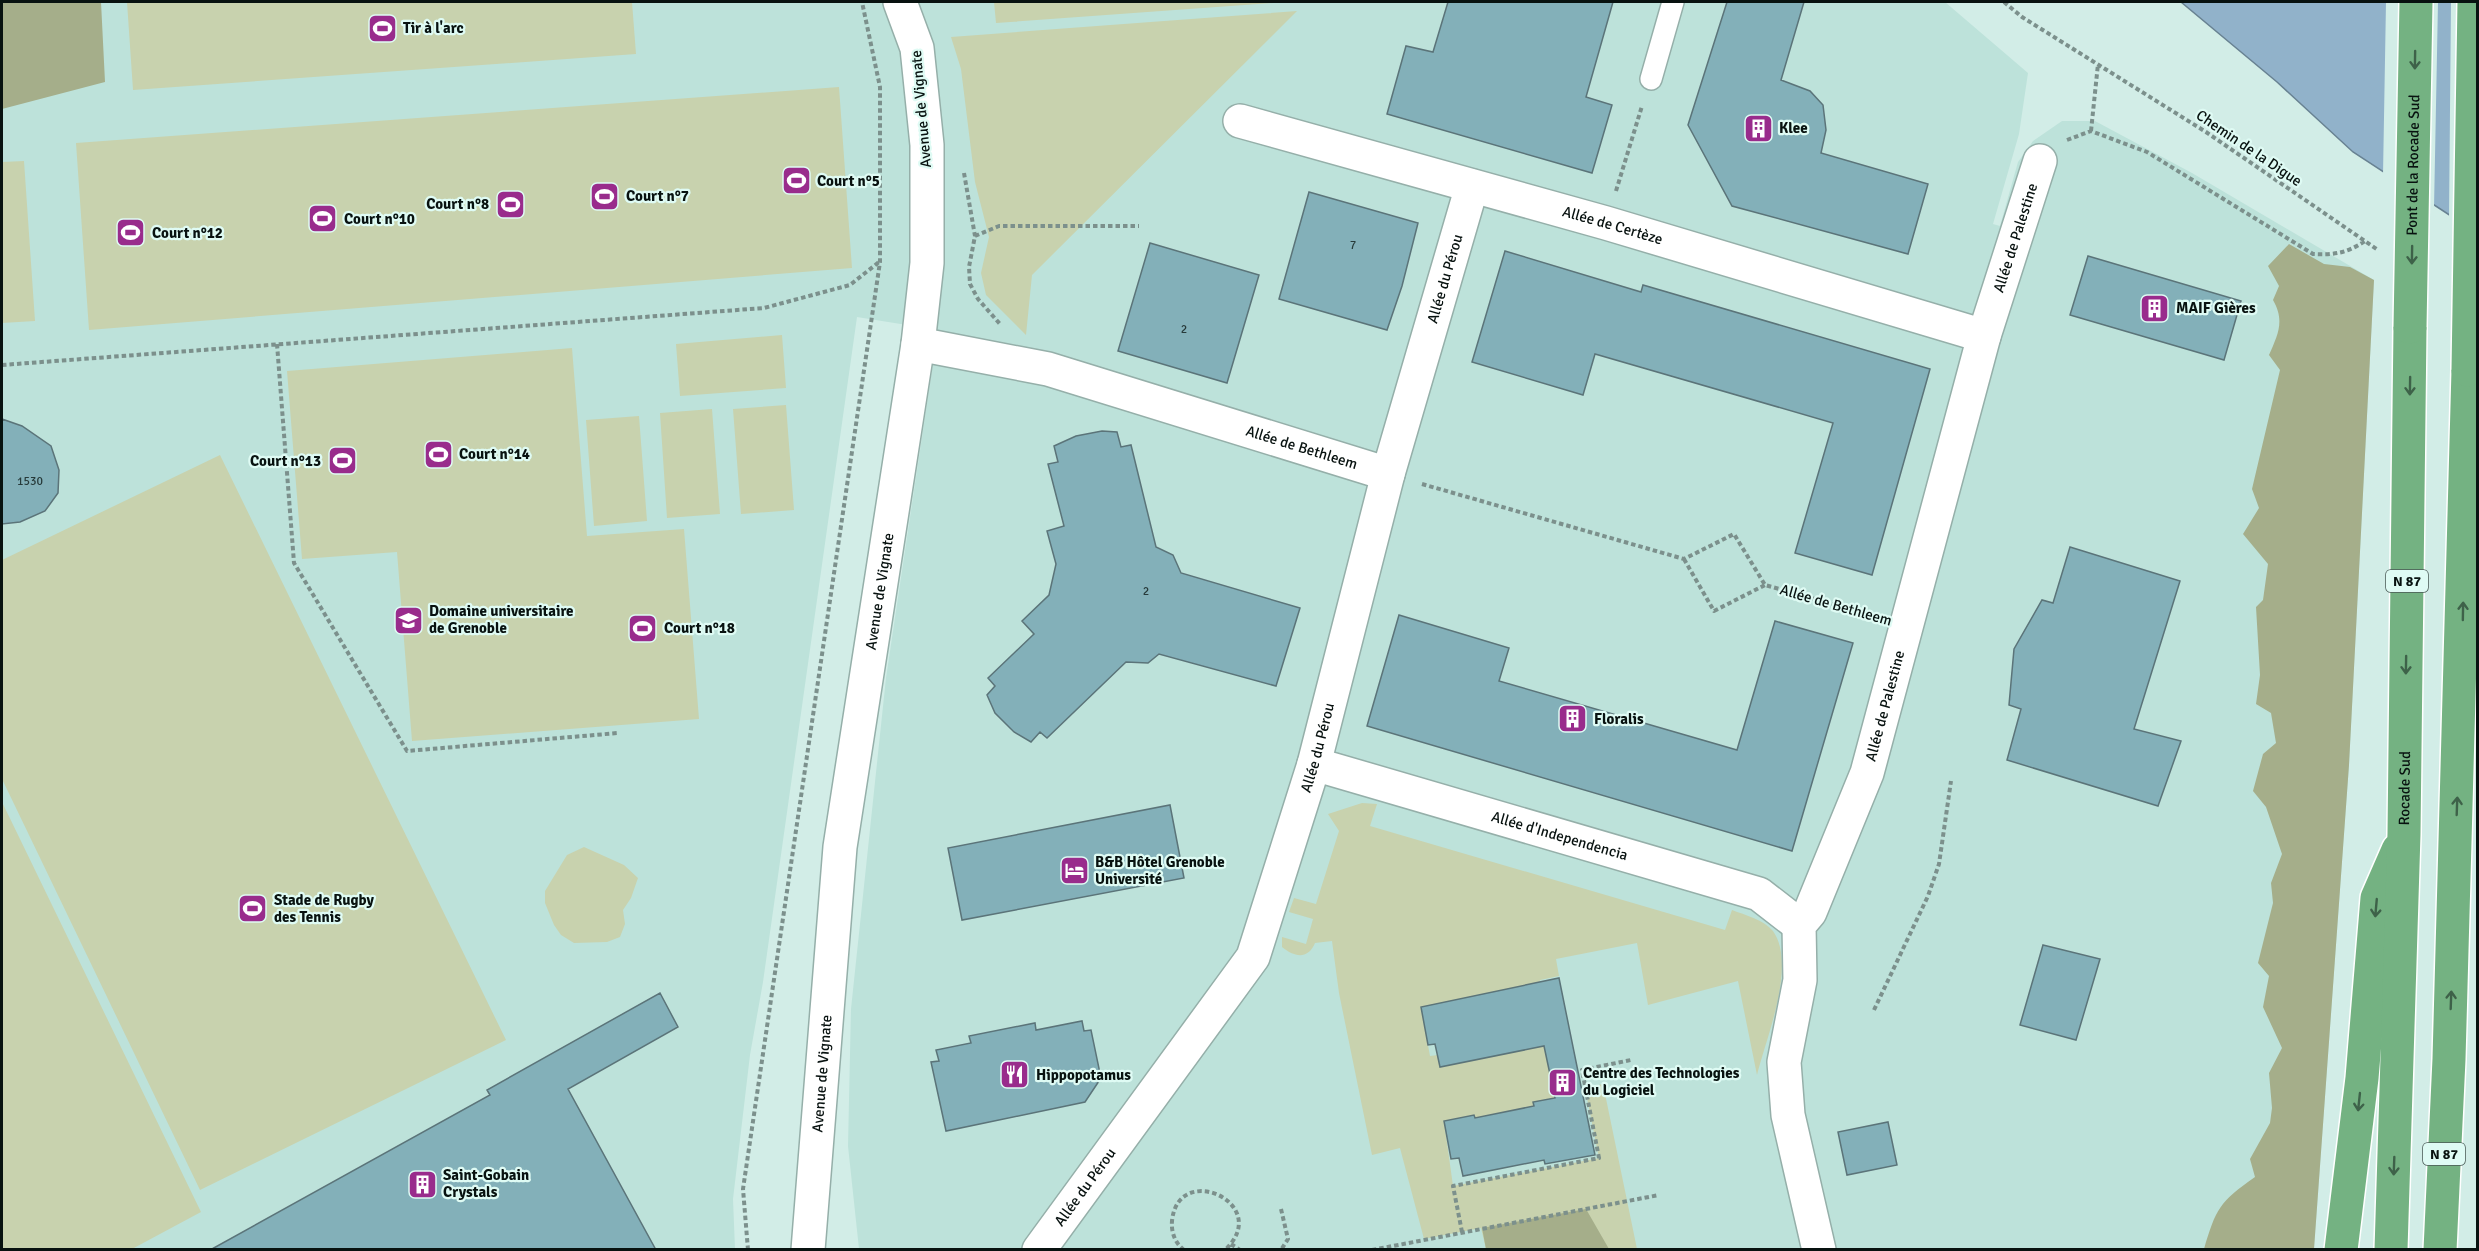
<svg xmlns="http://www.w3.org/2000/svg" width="2479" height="1251" viewBox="0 0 2479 1251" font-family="Signika,sans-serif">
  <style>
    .built { fill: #bde2da }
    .green { fill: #c8d2ae }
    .forest { fill: #a5ae8a }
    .water { fill: #91b2ca; stroke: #688292; stroke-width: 1.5 }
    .pier { fill: #d2ede7 }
    .building { fill: #83b0b9; stroke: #5b7479; stroke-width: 1.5 }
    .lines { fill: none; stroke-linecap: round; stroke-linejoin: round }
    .service-casing { stroke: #95afa9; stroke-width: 24 }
    .minor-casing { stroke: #95afa9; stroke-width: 36 }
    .tertiary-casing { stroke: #95afa9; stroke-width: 36 }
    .trunk-casing { stroke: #fff; stroke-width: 36 }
    .path { stroke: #7c908c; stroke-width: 4; stroke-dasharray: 4.5 3; stroke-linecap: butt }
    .service { stroke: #fff; stroke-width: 21 }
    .minor { stroke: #fff; stroke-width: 33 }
    .tertiary { stroke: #fff; stroke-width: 33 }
    .trunk { stroke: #74b282; stroke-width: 33 }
    .trunk-bridge-casing { stroke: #fff; stroke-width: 36; stroke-linecap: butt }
    .trunk-bridge { stroke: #74b282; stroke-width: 33 }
    .oneway { stroke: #3e6249 }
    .labels { text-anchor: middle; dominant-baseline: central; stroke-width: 4.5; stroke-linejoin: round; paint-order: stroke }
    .number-label { font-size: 12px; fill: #273a3a }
    .shield { fill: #dffbf4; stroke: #485854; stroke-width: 1.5 }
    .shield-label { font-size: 14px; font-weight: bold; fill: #081210 }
    .poi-label { font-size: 15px; font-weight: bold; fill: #081210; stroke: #dffbf4; text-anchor: start }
    .street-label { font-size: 15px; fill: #081210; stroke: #dffbf4 }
  </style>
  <rect width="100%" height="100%" fill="#d2ede7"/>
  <path class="built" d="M2,2H1945L2028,73L2019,134L1993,224L2000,226L2018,162L2033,141L2062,121H2095L2192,173L2374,280L2349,765L2314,1249H859L848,1146L851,1009L886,678L938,330L857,317L763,982L750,1055L733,1199L735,1249L2,1250Z"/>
  <path class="green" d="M127,2H632L636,54L133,90Z
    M994,2H1286L996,23Z
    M1297,11L1032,275L1026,335L986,295L981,273L989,237L975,182L961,69L951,37Z
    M839,87L852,268L89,330L76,143Z
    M24,161L35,321L2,323V162Z
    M782,335L786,388L680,396L676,344Z
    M572,348L587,536L684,529L699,719L412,741L397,552L302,559L287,371Z
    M786,405L794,510L741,514L733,409Z
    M712,409L720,514L667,518L660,413Z
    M639,416L647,521L594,526L586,420Z
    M220,455L506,1040L200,1190L2,779V560Z
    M2,802L201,1212L132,1249H2Z
    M1362,803L1377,804L1370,826L1725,930L1732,910C1745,915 1764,920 1773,931C1797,965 1766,1038 1757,1075L1738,981L1648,1005L1637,943L1556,959L1559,976L1540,980V984L1421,1007L1430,1056L1438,1055L1441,1066L1544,1046L1555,1098L1534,1106L1475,1118L1473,1115L1444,1121L1453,1186L1599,1158L1585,1088L1603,1084L1637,1249H1486L1481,1228L1424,1239L1400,1148L1372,1155L1339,993L1332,941L1315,943C1308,960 1294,957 1282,947V937L1306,944L1313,919L1289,912L1294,898L1316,904L1339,831L1328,814Z
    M584,847L624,865L638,878L631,898L623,910L625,924L620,937L607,942L574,943L561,935L554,925L545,903V891L567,855Z"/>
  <path class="forest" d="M2,2H101L105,82L2,109Z
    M2289,244L2324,264L2350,267L2374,280L2349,765L2314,1249H2204C2216,1209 2219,1202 2255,1177L2250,1159L2270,1123L2272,1108L2269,1073L2282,1048L2263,1007L2269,976L2258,963L2273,903L2271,883L2282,854L2266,807L2253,791L2263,754L2276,743L2271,713L2256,704L2260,675L2256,607L2263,600L2268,564L2243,534L2259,508L2252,489L2280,370L2269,355C2278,334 2285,321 2273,300L2279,286L2268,266Z
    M1586,1209L1609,1249H1486L1482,1228Z"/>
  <path class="water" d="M2181,2H2477V233L2353,152L2277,82Z"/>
  <path class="pier" d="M2386,2H2438L2434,208L2383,175Z
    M2451,2H2478L2476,235L2449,218Z"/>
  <path class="building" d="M1448,2H1613L1586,97L1612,105L1592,173L1387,114L1406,46L1433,52Z
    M1727,2H1804L1781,80L1810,91L1823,105L1826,130L1821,153L1928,184L1908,254L1732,206L1688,125Z
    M1309,192L1418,223L1402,286L1387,330L1279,299Z
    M1150,243L1259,275L1227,383L1118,351Z
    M1505,251L1641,292L1643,285L1930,369L1872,575L1795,553L1833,423L1595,354L1583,395L1472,362Z
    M2088,256L2241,301L2224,360L2070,315Z
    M2,419L22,426L51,446L59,470L58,493L45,511L20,522L2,524Z
    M1102,431L1117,432L1121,447L1131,445L1156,547L1173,555L1181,573L1300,608L1276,686L1159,654L1148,663L1126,662L1047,738L1040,732L1031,742L1014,732L995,713L987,695L995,686L988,678L1034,634L1022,621L1049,595L1056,564L1047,531L1064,526L1048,464L1058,462L1054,446L1076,436Z
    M2070,547L2180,581L2134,729L2181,741L2158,806L2007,760L2021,709L2009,705L2014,649L2042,600L2053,603Z
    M1399,615L1509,648L1499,681L1737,750L1775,621L1853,643L1792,851L1367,726Z
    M1170,805L1184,878L962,920L948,848Z
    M2043,945L2100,959L2076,1040L2020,1025Z
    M1559,978L1595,1155L1545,1164L1544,1160L1463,1176L1459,1158L1451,1159L1444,1121L1474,1115L1475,1118L1534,1106L1533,1102L1555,1098L1544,1046L1440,1067L1435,1044L1428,1045L1421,1007Z
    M660,993L678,1027L568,1089L656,1250H210L490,1095L487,1090Z
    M1082,1021L1084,1031L1091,1030L1101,1078L1085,1102L946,1131L931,1062L939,1061L936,1050L971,1043L969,1036L1035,1023L1036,1030Z
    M1888,1122L1897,1165L1847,1175L1838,1132Z"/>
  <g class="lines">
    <defs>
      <path id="service" d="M1651,79L1673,2"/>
      <g id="minor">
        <path id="s1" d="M1240,121L1606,223L1984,336"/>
        <path id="s2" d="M918,344L1048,369L1388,474"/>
        <path id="s3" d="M1314,764L1759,894L1799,925"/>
        <path id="s4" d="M1039,1250L1253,957L1314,764L1388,474L1472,186"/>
        <path id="s5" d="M1819,1250L1788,1115L1784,1062L1800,980L1799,925L1810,912L1867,773L1984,336L2040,161"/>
      </g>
      <g id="tertiary">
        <path id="s6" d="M808,1250L840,847L918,344L927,263V145L917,48L900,2"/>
      </g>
      <g id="trunk">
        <path d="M2341,1250L2362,1078L2377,898L2398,850"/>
        <path id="s7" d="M2391,1250L2404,834L2410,327"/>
        <path d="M2440,1250L2449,1059L2468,370"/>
      </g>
    </defs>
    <use href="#service" class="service-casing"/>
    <use href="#minor" class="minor-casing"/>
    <use href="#tertiary" class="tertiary-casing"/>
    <use href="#trunk" class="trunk-casing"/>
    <path class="path" d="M2004,2L2022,17L2206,132L2378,250
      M2091,131L2098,64
      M2067,140L2091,131L2147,152L2313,254C2335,255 2347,253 2365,241
      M964,173L975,236L969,267L970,284L978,299L1000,324
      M1616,191L1642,106
      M975,236L999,226H1139
      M277,344L294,563L407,751L618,733
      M2,365L764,308L850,285L879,262
      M1422,484L1684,559L1734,534L1765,585L1875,616
      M1684,559L1714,611L1765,585
      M1874,1010L1928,896L1939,864L1951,781
      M1281,1209L1288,1239L1281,1250
      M1462,1232L1453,1186L1599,1158L1582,1070L1631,1060
      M1231,1244L1240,1250
      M748,1250L743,1189L880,262V87L862,2
      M1184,1250C1175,1243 1171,1232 1172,1221C1178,1160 1274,1204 1225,1250
      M1372,1250L1659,1195"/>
    <use href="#service" class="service"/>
    <use href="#minor" class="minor"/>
    <use href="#tertiary" class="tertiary"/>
    <use href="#trunk" class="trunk"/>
    <defs>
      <g id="trunk-bridge">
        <path id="s8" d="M2410,327L2416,2"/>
        <path d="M2468,370L2474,2"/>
      </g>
    </defs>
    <use href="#trunk-bridge" class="trunk-bridge-casing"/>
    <use href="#trunk-bridge" class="trunk-bridge"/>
  </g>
  <defs><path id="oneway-shaft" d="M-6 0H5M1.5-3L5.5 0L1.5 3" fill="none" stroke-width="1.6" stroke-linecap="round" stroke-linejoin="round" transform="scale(1.5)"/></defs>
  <g class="oneway">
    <use href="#oneway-shaft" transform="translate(2415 60) rotate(91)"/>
    <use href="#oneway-shaft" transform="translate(2412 255) rotate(91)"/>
    <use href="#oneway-shaft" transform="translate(2410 386) rotate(91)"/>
    <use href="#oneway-shaft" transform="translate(2463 611) rotate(-89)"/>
    <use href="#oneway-shaft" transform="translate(2406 665) rotate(91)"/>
    <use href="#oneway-shaft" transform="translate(2457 806) rotate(-88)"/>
    <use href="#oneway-shaft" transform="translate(2376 908) rotate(95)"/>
    <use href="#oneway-shaft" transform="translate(2451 1000) rotate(-88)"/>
    <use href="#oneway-shaft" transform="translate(2359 1102) rotate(96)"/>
    <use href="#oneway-shaft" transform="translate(2394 1166) rotate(92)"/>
  </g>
  <defs>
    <symbol id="stadium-square" viewBox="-11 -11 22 22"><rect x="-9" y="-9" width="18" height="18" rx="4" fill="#992c8c" stroke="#dffbf4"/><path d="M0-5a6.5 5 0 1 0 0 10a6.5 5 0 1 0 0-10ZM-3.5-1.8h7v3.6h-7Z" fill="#fff"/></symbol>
    <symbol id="building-square" viewBox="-11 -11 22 22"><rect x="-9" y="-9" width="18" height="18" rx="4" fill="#992c8c" stroke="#dffbf4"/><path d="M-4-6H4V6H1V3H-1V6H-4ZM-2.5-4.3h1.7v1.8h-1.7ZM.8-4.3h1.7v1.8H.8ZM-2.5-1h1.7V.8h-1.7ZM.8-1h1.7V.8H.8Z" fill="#fff"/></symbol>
    <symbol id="university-square" viewBox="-11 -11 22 22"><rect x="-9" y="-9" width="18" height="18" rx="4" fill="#992c8c" stroke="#dffbf4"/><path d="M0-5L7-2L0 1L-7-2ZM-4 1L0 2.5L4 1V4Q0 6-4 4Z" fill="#fff"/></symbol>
    <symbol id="hotel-square" viewBox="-11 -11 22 22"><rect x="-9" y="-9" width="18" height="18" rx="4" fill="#992c8c" stroke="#dffbf4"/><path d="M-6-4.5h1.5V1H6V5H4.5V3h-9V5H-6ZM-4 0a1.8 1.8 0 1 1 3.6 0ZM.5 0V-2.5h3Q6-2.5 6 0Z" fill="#fff"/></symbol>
    <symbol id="restaurant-square" viewBox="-11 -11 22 22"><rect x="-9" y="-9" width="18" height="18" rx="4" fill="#992c8c" stroke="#dffbf4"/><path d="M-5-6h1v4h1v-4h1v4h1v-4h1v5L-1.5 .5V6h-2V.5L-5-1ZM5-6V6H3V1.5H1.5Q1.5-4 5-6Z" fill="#fff"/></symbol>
  </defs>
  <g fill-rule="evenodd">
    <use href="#stadium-square" x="366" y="12" width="33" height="33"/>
    <use href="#building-square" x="1742" y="112" width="33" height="33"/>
    <use href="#stadium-square" x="780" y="164" width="33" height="33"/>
    <use href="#stadium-square" x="588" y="180" width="33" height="33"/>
    <use href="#stadium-square" x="494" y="188" width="33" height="33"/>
    <use href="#stadium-square" x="306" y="202" width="33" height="33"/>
    <use href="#stadium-square" x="114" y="216" width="33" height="33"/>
    <use href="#building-square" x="2138" y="292" width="33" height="33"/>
    <use href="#stadium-square" x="422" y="438" width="33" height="33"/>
    <use href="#stadium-square" x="326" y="444" width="33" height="33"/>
    <use href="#university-square" x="392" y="604" width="33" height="33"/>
    <use href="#stadium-square" x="626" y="612" width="33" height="33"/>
    <use href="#building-square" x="1556" y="702" width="33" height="33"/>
    <use href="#hotel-square" x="1058" y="854" width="33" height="33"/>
    <use href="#stadium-square" x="236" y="892" width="33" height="33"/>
    <use href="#restaurant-square" x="998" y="1058" width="33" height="33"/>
    <use href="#building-square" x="1546" y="1066" width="33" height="33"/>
    <use href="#building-square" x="406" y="1168" width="33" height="33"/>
  </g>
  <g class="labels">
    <g class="number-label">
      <text x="1353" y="245">7</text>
      <text x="1184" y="329">2</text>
      <text x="30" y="481">1530</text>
      <text x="1146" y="591">2</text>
    </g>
    <g class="shield">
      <rect x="2386" y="570" width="42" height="22" rx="4.5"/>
      <rect x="2423" y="1143" width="42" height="22" rx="4.5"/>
    </g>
    <g class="shield-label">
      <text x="2407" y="581">N 87</text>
      <text x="2444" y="1154">N 87</text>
    </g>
    <g class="poi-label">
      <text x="403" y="28">Tir à l'arc</text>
      <text x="1779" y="128">Klee</text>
      <text x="817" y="181">Court n°5</text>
      <text x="626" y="196">Court n°7</text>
      <text x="489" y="204" text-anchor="end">Court n°8</text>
      <text x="344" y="219">Court n°10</text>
      <text x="152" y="233">Court n°12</text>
      <text x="2176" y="308">MAIF Gières</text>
      <text x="459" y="454">Court n°14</text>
      <text x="321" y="461" text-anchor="end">Court n°13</text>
      <text x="429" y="611">Domaine universitaire<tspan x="429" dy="17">de Grenoble</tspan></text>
      <text x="664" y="628">Court n°18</text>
      <text x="1594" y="719">Floralis</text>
      <text x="1095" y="862">B&amp;B Hôtel Grenoble<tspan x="1095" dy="17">Université</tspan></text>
      <text x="274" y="900">Stade de Rugby<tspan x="274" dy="17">des Tennis</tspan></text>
      <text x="1583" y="1073">Centre des Technologies<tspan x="1583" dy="17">du Logiciel</tspan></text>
      <text x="1036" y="1075">Hippopotamus</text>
      <text x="443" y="1175">Saint-Gobain<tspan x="443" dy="17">Crystals</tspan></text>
    </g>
    <g class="street-label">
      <text transform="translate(921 109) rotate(-95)">Avenue de Vignate</text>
      <text transform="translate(2249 148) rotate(34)">Chemin de la Digue</text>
      <text stroke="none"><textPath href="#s8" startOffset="162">Pont de la Rocade Sud</textPath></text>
      <text stroke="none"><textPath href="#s1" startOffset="387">Allée de Certèze</textPath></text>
      <text stroke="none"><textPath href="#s5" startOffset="1053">Allée de Palestine</textPath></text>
      <text stroke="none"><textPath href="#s4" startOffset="1068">Allée du Pérou</textPath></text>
      <text stroke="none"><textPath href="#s2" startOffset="398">Allée de Bethleem</textPath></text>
      <text stroke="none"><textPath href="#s6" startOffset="663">Avenue de Vignate</textPath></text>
      <text transform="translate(1836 605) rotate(16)">Allée de Bethleem</text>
      <text stroke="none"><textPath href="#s5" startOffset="567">Allée de Palestine</textPath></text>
      <text stroke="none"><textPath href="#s4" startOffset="582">Allée du Pérou</textPath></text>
      <text stroke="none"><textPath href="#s7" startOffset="462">Rocade Sud</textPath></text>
      <text stroke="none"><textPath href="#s3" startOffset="256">Allée d'Independencia</textPath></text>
      <text stroke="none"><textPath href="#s6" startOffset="177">Avenue de Vignate</textPath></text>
      <text stroke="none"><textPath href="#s4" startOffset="78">Allée du Pérou</textPath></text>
    </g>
  </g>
  <rect width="2479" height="1251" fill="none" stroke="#081210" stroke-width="6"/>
</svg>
